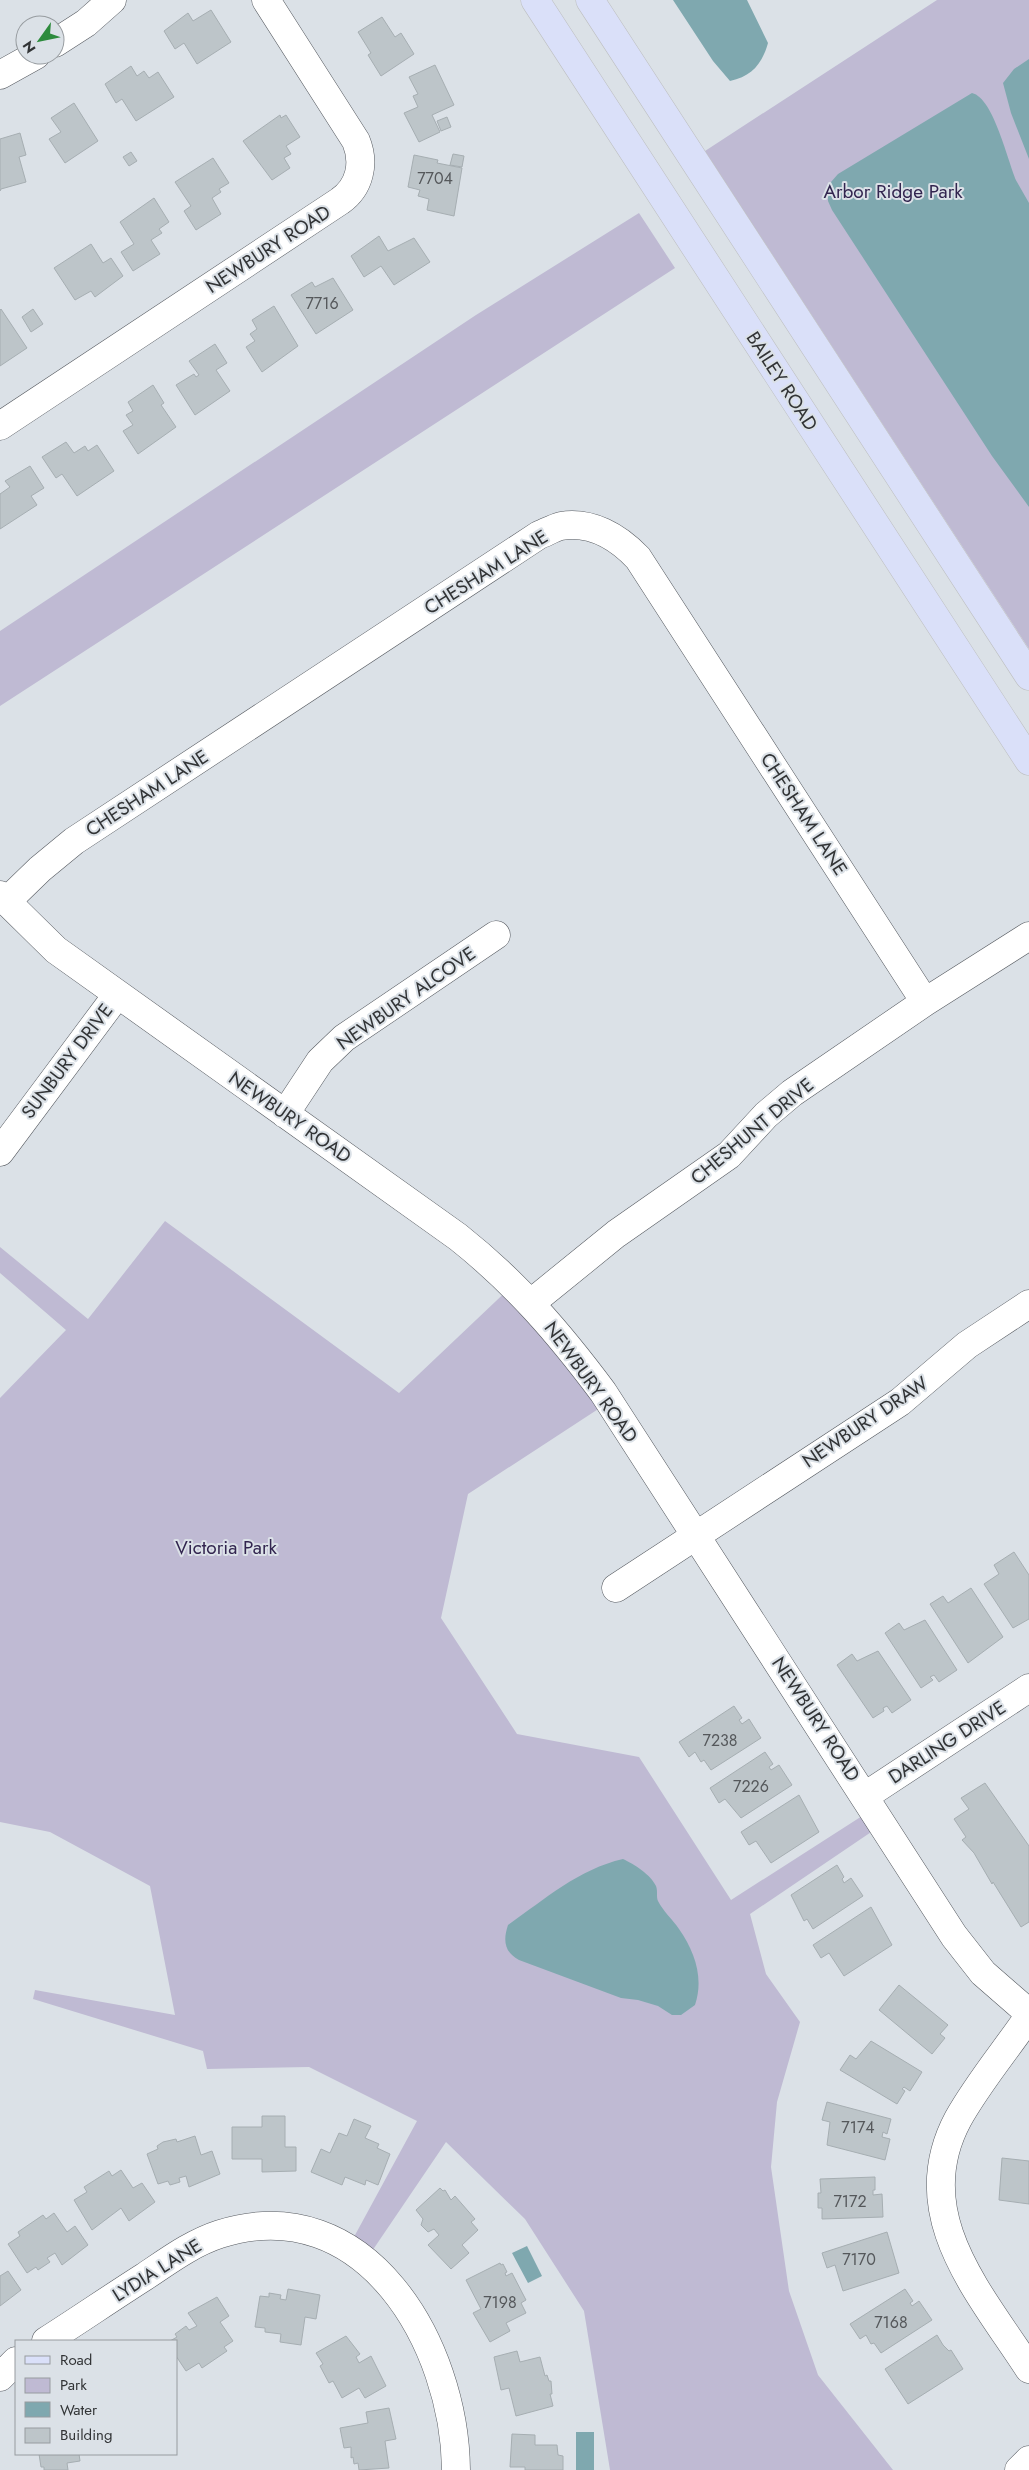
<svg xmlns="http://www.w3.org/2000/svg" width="1029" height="2470" viewBox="0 0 1029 2470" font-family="Jost,sans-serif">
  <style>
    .green { fill: #bfbad3 }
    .water { fill: #7fa8af }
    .building { fill: #bdc5c9; stroke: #a6aeb2 }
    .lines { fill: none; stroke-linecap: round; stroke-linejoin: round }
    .minor-casing { stroke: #565a60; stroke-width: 29 }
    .major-casing { stroke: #bdbebf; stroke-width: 29 }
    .minor { stroke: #fff; stroke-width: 28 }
    .major { stroke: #dae0f9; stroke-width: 28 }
    .labels { text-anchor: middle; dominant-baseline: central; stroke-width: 4; stroke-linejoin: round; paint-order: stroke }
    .number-label { font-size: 16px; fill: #55585b }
    .park-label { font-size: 19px; fill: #32254f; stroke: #dbe1e7 }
    .street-label { font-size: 19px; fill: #323436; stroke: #dbe1e7 }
  </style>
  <rect width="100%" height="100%" fill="#dbe1e7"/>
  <path class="green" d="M937,0H1029V649L705,151Z
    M639,213L675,268L0,706V631L476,315Z
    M165,1221L399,1393L513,1285L609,1402L468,1494L441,1618L517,1734L639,1757L731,1900L873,1809L883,1824L750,1914L766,1974L800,2022L777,2102L771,2167L789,2291L818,2375L893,2470H610L584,2311L525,2219L446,2142L366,2260L348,2248L417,2121L309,2067L207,2069L203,2051L33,1999L35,1990L175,2015L150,1886L50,1832L0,1822V1398L66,1330L0,1273V1247L88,1319Z"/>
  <path class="water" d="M673,0H747L768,43C762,64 752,76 730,81L713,61Z
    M1029,59V159L1011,113L1003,83L1014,69Z
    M972,93C994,98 1008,163 1017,182C1021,189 1025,196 1029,203V507L992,456L832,210L828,201V191L831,182L838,174Z
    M623,1859C634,1864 651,1875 656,1886C658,1891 656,1897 658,1901C663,1911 673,1920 679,1929C695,1952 704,1978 695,2005L681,2015H672L658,2006L638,2000L621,1998L519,1960C504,1952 503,1940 508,1925C545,1899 579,1869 623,1859Z
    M527,2246L542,2276L528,2283L512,2253Z
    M576,2432H594V2470H576Z"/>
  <path class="building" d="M211,10L231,42L197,64L184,43L175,49L164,31L188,13L193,21Z
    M382,17L395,37L401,33L414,54L381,76L368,55L371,53L358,32Z
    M435,65L454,105L432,115L440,132L419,142L404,113L418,107L413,96L418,94L409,77Z
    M131,66L137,76L144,71L149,78L158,72L174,97L136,121L122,99L116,103L105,84Z
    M74,103L98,141L65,163L49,139L61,132L51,118Z
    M280,115L281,118L286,115L300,137L286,146L291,154L284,158L290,168L272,180L243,141Z
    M447,117L451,127L441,131L437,121Z
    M20,133L26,155L19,157L26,182L1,189L0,191V139Z
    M131,152L137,161L129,166L123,157Z
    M453,154L464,156L462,167L450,165Z
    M414,155L438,160L437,163L462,168L454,216L427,210L429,199L418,196L420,190L408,187Z
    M213,158L229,183L219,189L221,192L212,198L221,214L196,230L184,211L191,206L175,182Z
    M154,198L169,222L159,229L162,233L151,240L160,254L133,271L121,252L134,244L120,222Z
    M379,236L388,251L414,238L430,262L394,285L381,266L364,277L351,256Z
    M91,244L103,263L111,258L123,276L95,297L91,291L75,300L54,268Z
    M333,278L353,310L316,334L291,295L312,282L315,287Z
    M274,306L298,346L262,372L246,347L255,341L250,334L257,329L252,320Z
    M1,309L27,348L0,366V310Z
    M33,309L43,324L31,332L22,317Z
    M215,344L227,363L216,370L230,391L195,415L176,385L194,374L196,377L199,375L189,361Z
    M153,385L164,403L161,405L176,427L138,454L123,431L133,425L126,415L133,411L128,402Z
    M66,442L74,453L85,446L88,451L97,445L114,471L77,496L62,474L56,478L42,457Z
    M30,466L44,488L31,496L37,505L0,529V494L10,487L5,481Z
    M1014,1552L1029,1575V1619L1013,1628L984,1584L999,1574L994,1565Z
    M971,1588L1003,1637L968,1663L930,1604L943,1596L948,1603Z
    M925,1620L957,1670L939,1682L934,1675L930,1677L933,1680L921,1688L885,1633L899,1623L904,1630Z
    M878,1651L911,1700L892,1713L887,1706L883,1708L884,1711L873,1718L837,1665L852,1654L857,1661Z
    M734,1706L742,1718L739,1720L742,1724L749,1719L761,1738L711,1770L704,1760L701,1762L695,1752L689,1757L679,1742Z
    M765,1752L773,1764L769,1767L771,1770L779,1765L792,1785L741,1818L725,1799L719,1803L710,1788Z
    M985,1783L1029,1846V1922L1021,1927L993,1882L992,1884L974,1853L962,1840L966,1837L954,1819L969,1809L961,1798Z
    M799,1795L819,1832L771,1863L756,1841L749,1845L741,1832Z
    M837,1865L844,1877L842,1879L844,1883L851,1878L863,1896L813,1929L807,1919L804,1921L791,1895Z
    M871,1907L892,1945L844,1976L829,1953L821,1958L813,1945Z
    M899,1985L948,2025L940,2034L945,2038L932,2054L879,2010Z
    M871,2041L922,2072L910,2091L904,2087L902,2089L905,2091L897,2104L840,2070L850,2055L856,2059Z
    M827,2102L891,2119L887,2134L883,2132L882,2137L890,2139L885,2160L827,2145L830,2122L822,2120Z
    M262,2116H285V2147H296V2171L262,2172V2159H232V2127H262Z
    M354,2119L371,2126L365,2138L379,2144L377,2148L390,2154L378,2185L366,2180L365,2185L345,2177L342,2185L311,2172L321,2149L330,2153L339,2133L347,2136Z
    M195,2136L201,2155L212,2151L220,2174L189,2187L186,2176L179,2178L180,2182L170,2185L168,2181L158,2184L147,2154L158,2149L157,2146L163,2142L176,2139L177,2142Z
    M1002,2158L1029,2161V2204L999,2200Z
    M121,2170L133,2188L142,2183L155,2202L129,2221L121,2208L92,2230L74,2200L87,2192L84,2187L109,2171L112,2176Z
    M875,2177V2190H873V2195L882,2194L883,2217L822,2219V2208H818V2193H821L820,2179Z
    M440,2188L443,2191L445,2190L451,2200L455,2196L475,2219L471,2222L478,2230L462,2245L469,2253L451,2269L428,2245L439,2235L434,2229L428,2232L421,2225L423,2219L416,2210Z
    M54,2213L67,2232L75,2226L88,2245L62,2265L55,2253L47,2258L50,2262L38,2270L36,2267L27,2273L8,2244L20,2236L18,2232L43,2215L46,2219Z
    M887,2232L899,2273L843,2291L835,2265L827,2268L822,2253Z
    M500,2263L501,2265L503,2264L507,2272L505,2273L506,2276L512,2273L526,2300L521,2303L526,2313L506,2323L510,2331L490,2342L473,2313L481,2309L466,2280Z
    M8,2271L21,2290L0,2306V2276Z
    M288,2289L320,2295L316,2319L305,2317L301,2345L280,2342L281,2334L265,2332V2328L255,2327L260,2296L269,2297V2293L281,2295L280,2299L286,2300Z
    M905,2289L913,2301L910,2303L912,2306L919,2301L932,2320L881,2353L874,2343L871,2344L866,2335L860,2339L850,2324Z
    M217,2297L229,2316L220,2322L233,2341L224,2347L227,2351L202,2368L199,2363L186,2371L176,2356V2341H170L177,2337L175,2334L186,2326L189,2330L197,2326L188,2313Z
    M937,2335L943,2345L949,2351L951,2350L963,2369L908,2404L885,2369Z
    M346,2336L360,2354L356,2357L359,2363L371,2356L386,2386L365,2398L359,2388L342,2398L333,2381L329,2383L320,2366L323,2364L316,2353Z
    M517,2351L520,2362L540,2357L545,2376L547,2375L549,2381H551L552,2394H550L553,2406L516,2416L509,2388L501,2390L494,2357Z
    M389,2408L396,2439L385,2441L389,2468L359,2470L358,2463L354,2464L353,2457L351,2458V2447L344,2448L340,2428L368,2423L366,2412Z
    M512,2434L535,2435V2445H557L558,2455L563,2456V2470H525V2467H510Z
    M39,2454H79L80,2461L67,2463L68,2470H44V2467H41Z"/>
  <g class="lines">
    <defs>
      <path id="minor" d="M55,43L86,23L112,0
        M0,75L36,55
        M0,426L340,201C360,187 365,163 356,141L266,0
        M0,895L56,950L458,1237C516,1283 559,1333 603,1392L954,1936L983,1973L1029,2013
        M6,902L40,869L74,841L539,535C545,533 553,528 561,526C591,521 618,537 638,558L925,1002
        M285,1114L320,1061L344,1038L496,935
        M0,1152L117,995
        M531,1303L616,1234L729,1155L766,1115L792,1093L925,1002L1029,936
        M616,1588L900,1402L967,1345L1029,1304
        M865,1796L1029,1688
        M1029,2016C1006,2050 978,2083 958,2119C907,2214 980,2293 1029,2369
        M46,2341C79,2320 111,2298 144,2277C168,2261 192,2243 220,2234C366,2188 455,2345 456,2470
        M0,2377L16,2361
        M1019,2470L1029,2460"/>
      <path id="major" d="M535,0L1029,761
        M590,0L1029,676"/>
    </defs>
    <use href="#minor" class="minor-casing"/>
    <use href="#major" class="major-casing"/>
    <use href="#minor" class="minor"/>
    <use href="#major" class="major"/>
  </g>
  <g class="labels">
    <g class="number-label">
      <text x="435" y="178">7704</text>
      <text x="322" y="303">7716</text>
      <text x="720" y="1740">7238</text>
      <text x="751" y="1786">7226</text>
      <text x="858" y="2127">7174</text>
      <text x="850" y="2201">7172</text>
      <text x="859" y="2259">7170</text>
      <text x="500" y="2302">7198</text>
      <text x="891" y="2322">7168</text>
    </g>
    <g class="park-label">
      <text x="893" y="191">Arbor Ridge Park</text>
      <text x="226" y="1547">Victoria Park</text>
    </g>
    <g class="street-label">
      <text transform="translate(268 249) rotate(-33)">NEWBURY ROAD</text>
      <text transform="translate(782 381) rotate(57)">BAILEY ROAD</text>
      <text transform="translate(486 572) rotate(-32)">CHESHAM LANE</text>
      <text transform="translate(147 793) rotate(-33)">CHESHAM LANE</text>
      <text transform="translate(804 814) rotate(57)">CHESHAM LANE</text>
      <text transform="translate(406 998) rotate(-35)">NEWBURY ALCOVE</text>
      <text transform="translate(67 1061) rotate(-53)">SUNBURY DRIVE</text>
      <text transform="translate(290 1117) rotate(35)">NEWBURY ROAD</text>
      <text transform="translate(752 1131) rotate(-40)">CHESHUNT DRIVE</text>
      <text transform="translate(591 1382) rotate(54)">NEWBURY ROAD</text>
      <text transform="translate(865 1422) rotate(-34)">NEWBURY DRAW</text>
      <text transform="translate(816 1719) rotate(57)">NEWBURY ROAD</text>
      <text transform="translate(947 1742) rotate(-33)">DARLING DRIVE</text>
      <text transform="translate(157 2270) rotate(-32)">LYDIA LANE</text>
    </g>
  </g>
  <rect x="15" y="2340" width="162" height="115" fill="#dbe1e7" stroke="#979ca0"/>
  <rect x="25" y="2356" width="25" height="8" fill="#dae0f9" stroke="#979ca0"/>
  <text x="60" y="2365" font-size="15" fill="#323436">Road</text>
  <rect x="25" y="2378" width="25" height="15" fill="#bfbad3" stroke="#979ca0"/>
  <text x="60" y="2390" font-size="15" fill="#323436">Park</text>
  <rect x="25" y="2402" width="25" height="15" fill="#7fa8af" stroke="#979ca0"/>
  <text x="60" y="2415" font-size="15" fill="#323436">Water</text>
  <rect x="25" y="2428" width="25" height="15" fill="#bdc5c9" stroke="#979ca0"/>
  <text x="60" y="2440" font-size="15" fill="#323436">Building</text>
  <g transform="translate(40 40) rotate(237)"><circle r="24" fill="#dbe1e7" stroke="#979ca0"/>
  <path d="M0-4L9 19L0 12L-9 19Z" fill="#2d8b3d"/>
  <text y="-8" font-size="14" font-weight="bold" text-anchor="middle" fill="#323436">N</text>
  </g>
</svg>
